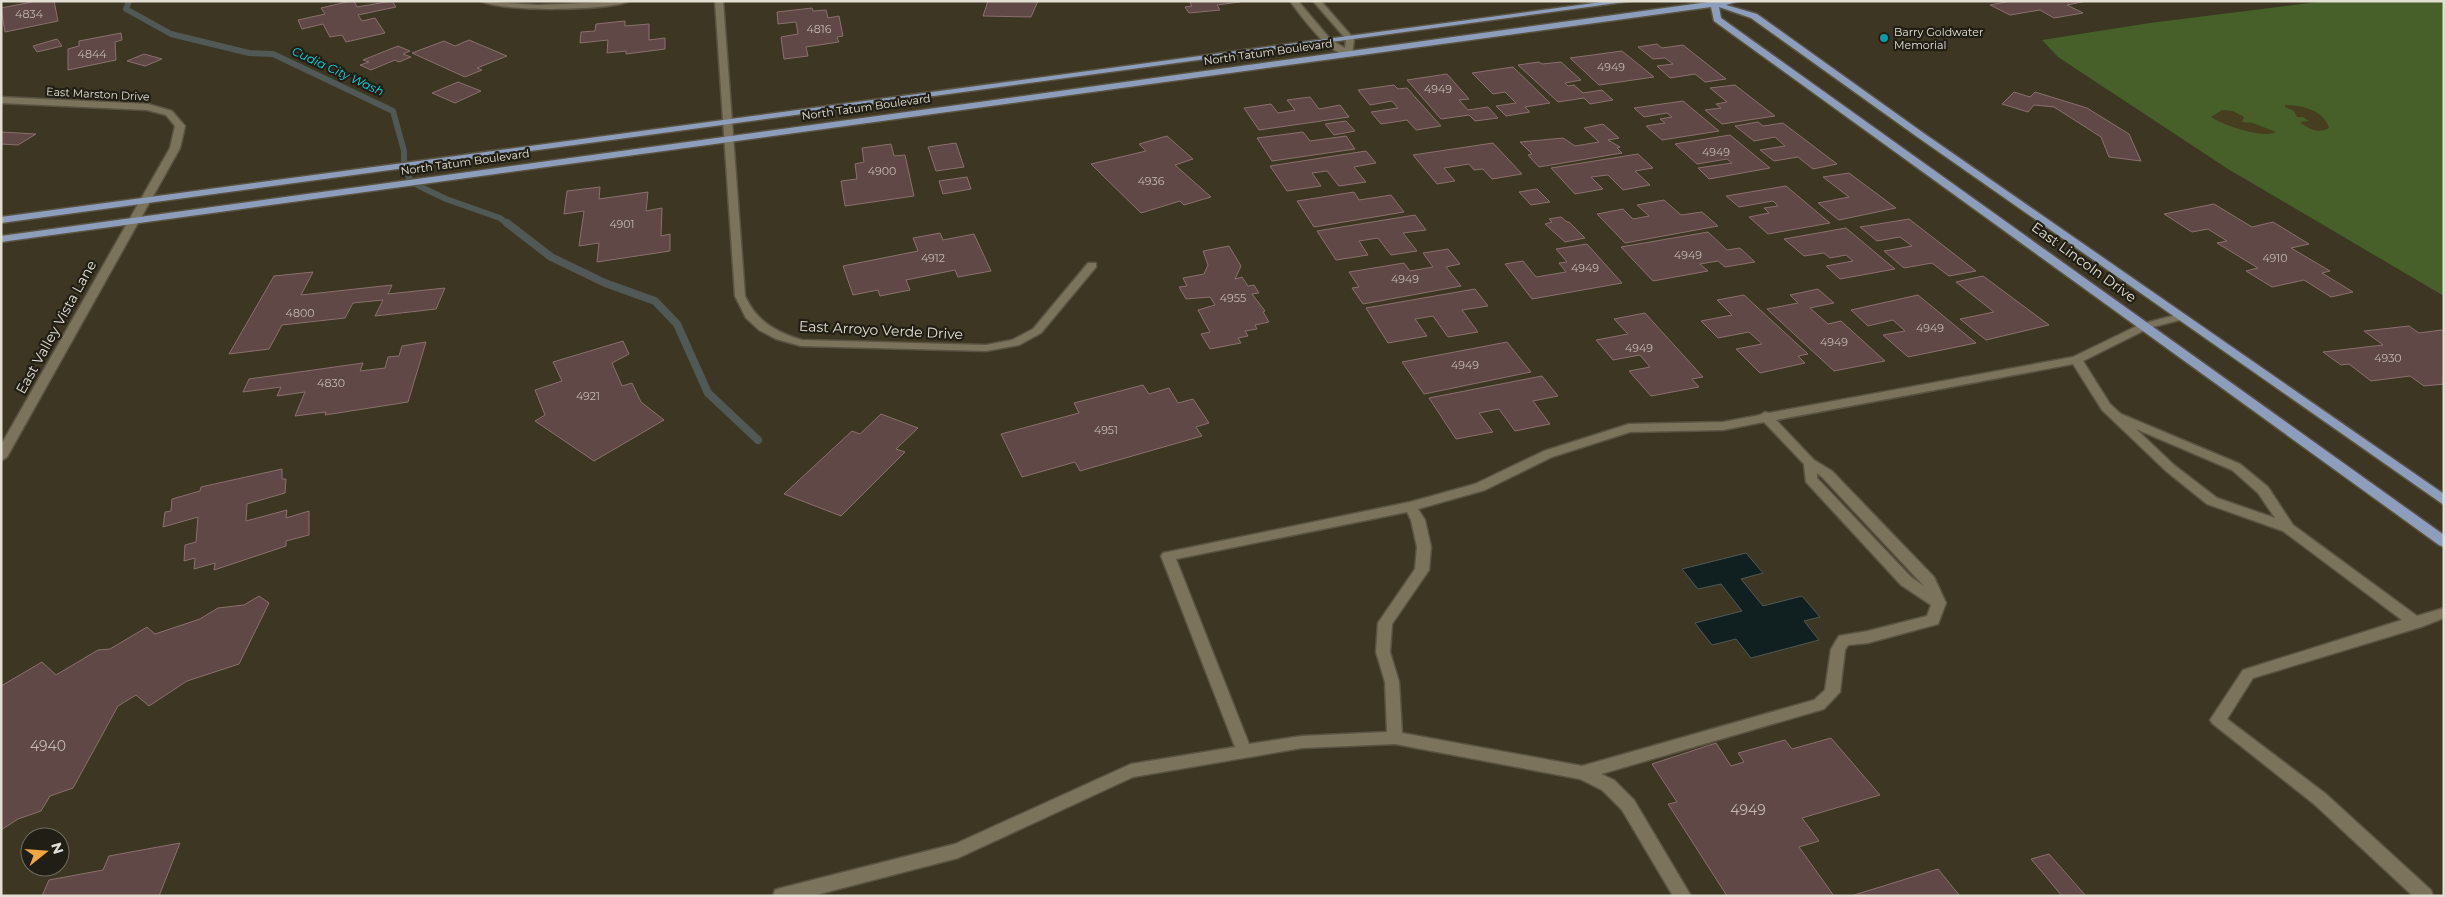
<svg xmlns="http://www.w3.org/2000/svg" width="2445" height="897" viewBox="0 0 2445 897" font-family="Montserrat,sans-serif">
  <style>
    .green { fill: #476029 }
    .sand { fill: #463e1e }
    .water { fill: #101f20; stroke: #505956 }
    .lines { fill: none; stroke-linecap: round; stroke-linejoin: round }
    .stream-far1 { stroke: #505956; stroke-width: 6 }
    .stream { stroke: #505956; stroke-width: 8 }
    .building { fill: #604847; stroke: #8a706e }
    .minor-casing { stroke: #5a5342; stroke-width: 3 }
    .major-casing { stroke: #5a5342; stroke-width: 3 }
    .minor { fill: #7b735c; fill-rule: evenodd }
    .major { fill: #8d9ebd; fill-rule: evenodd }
    .culture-dot { fill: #0f9aa8; stroke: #211e15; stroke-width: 2 }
    .labels { text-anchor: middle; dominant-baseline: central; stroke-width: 4.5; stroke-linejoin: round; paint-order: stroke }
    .number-label { font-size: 11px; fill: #c3b9b0 }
    .far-poi-label { font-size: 11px; fill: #e4dfd3; stroke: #211e15; text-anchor: start }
    .far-street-label { font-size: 11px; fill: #e4dfd3; stroke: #211e15 }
    .far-water-label { font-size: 12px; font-style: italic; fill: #0dd9e5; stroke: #211e15 }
    .street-label { font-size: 14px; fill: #e4dfd3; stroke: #211e15 }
    .near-number-label { font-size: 14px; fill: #c3b9b0 }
  </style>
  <rect width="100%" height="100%" fill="#3d3622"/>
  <path class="green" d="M2325,1H2444V296L2228,169L2058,57L2042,40L2150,23Z"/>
  <path class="sand" d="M2285,105C2302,105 2325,111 2329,128C2319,134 2308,129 2300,122L2309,121L2303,117H2297L2294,111L2285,107Z
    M2222,110L2233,111L2244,117L2242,122L2253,123L2276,132C2264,139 2222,125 2211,117Z"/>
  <path class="water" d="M1746,553L1763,573L1741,579L1763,606L1802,596L1820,617L1804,621L1819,640L1751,658L1736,639L1712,645L1695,623L1742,611L1721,584L1698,589L1682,569Z"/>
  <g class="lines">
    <path class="stream-far1" d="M129,1L126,9L171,34L249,53L273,54L393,111L404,151V166L411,182L446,199L500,218L508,224"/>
    <path class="stream" d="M507,223L551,257L605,283L655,301L677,324L708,393L758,440"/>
  </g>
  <path class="building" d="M37,1H54L58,21L5,32L1,8Z
    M351,1H354L357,7L392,1L396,7L358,15L362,21L375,18L385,33L346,42L342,35L330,37L323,24L302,29L298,20L325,14L321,8Z
    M988,1H1038L1031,17L983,16Z
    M1189,1H1239L1240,2L1217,5L1220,10L1189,13L1185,7L1192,6Z
    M2011,1H2087L2067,5L2083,13L2054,18L2040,10L2010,15L1990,5Z
    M812,8L813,11L826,10L828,18L839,16L843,36L837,37L839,42L806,47L808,56L784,59L781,37L798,34L796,22L778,24L777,12Z
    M625,21V26L649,24V40L665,38V49L626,54V51L607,53L608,40L580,43L581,32L595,31L596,24Z
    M121,33L122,40L115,42L116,60L68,70V49L79,46V41Z
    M57,39L62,46L37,52L33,46Z
    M469,40L507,56L477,68L482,70L465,77L412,53L444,41L455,46Z
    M1657,44L1662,48L1683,45L1726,79L1705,82L1695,74L1670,78L1657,66L1673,64L1665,58L1653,59L1638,47Z
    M398,46L410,51L403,54L411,57L399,62L395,60L371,70L360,65L369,62L363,60Z
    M1622,51L1654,77L1599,85L1570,58Z
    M144,54L162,59L145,66L127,61Z
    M1539,62L1542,64L1561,62L1581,80L1565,83L1568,86L1574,85L1583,93L1602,90L1613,100L1590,104L1584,98L1558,102L1518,65Z
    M1513,67L1550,103L1525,107L1530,112L1506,116L1496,106L1516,103L1505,92L1493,94L1472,73Z
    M1447,74L1469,99L1459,100L1468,110L1488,107L1498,118L1475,121L1469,115L1441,119L1407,80Z
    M458,82L481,91L455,103L432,93Z
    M1394,85L1398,89L1407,88L1441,126L1416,130L1407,120L1381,124L1371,112L1398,108L1392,101L1370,105L1358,90Z
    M1735,85L1775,116L1722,124L1705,110L1721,108L1716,104L1727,102L1710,88Z
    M2014,92L2030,97L2035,92L2087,108L2129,134L2141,161L2109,157L2101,137L2054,107L2034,105L2028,112L2002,104Z
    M1310,97L1319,109L1340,105L1349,117L1259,130L1244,108L1271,104L1278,113L1295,110L1287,100Z
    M1683,101L1719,131L1662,140L1646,126L1665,123L1660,119L1672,117L1667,113L1644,117L1634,108Z
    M1346,121L1355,131L1334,135L1325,124Z
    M1758,122L1763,126L1783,123L1837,164L1813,169L1798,157L1774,161L1760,150L1785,146L1775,137L1754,141L1735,126Z
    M1603,124L1619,138L1608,140L1620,147L1617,148L1622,153L1539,167L1528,155L1532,154L1520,142L1563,138L1575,146L1599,142L1584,128Z
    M1,132L36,134L18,145L1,144Z
    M1303,132L1310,141L1346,136L1355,149L1272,161L1257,138Z
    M1730,135L1770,168L1709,179L1698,168L1732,163L1727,159L1697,164L1675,144Z
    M1167,136L1193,159L1175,165L1211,197L1184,205L1180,201L1141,213L1091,164L1146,151L1139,144Z
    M956,143L964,167L936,171L928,147Z
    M1493,143L1522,174L1492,179L1483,169L1474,170L1469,164L1444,168L1455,181L1437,184L1413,155Z
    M891,144L894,156L905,155L914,196L845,206L841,181L857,179L855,164L864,162L862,148Z
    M1366,151L1376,163L1354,167L1366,182L1339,186L1327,171L1312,173L1321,186L1287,191L1270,166Z
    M1638,154L1653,168L1635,171L1650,185L1623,190L1608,175L1591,177L1603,189L1575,194L1551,168Z
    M1849,173L1896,208L1839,220L1818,203L1849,197L1823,177Z
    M967,177L971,189L943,194L939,181Z
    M1786,186L1830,223L1768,234L1749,217L1769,213L1764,208L1778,206L1773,201L1739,207L1726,196Z
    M600,187L599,199L648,192L646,211L662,208L661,236L670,234V251L597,262L599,243L579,246L584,211L564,214L567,191Z
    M1537,189L1550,202L1531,205L1519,192Z
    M1354,192L1359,200L1391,195L1404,212L1314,227L1297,201Z
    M1664,200L1681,215L1702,212L1718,226L1625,243L1597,214L1623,209L1633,219L1649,216L1637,205Z
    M2214,204L2252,227L2273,222L2309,244L2291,248L2330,271L2322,273L2353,292L2331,297L2304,280L2272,287L2246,271L2258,268L2217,243L2227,241L2208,229L2192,232L2164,214Z
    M1415,215L1426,230L1403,233L1417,251L1391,255L1378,238L1359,241L1368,255L1336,260L1317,231Z
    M1561,217L1567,222H1569L1585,238L1565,242L1545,224L1552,222L1549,219Z
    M1909,219L1976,271L1949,276L1932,263L1904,268L1884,251L1912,246L1900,237L1877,241L1860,227Z
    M1846,228L1895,269L1840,279L1826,266L1853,261L1846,255L1830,258L1824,253L1804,256L1784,239Z
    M1708,232L1727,250L1740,248L1755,262L1725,267L1718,261L1700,264L1708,271L1653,281L1621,247Z
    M940,233L943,240L974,234L991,271L958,277L955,270L906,280L910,290L880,296L878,290L853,295L843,266L918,251L913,238Z
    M1587,244L1622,283L1532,299L1505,264L1523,261L1536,277L1566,272L1559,263L1567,262L1556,249Z
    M1229,246L1241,266L1235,279L1242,277L1248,286L1254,285L1259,293L1252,294L1265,311L1263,312L1269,322L1255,325L1257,329L1245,331L1248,336L1238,338L1241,343L1210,349L1201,334L1210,332L1198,310L1215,305L1210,297L1186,299L1179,287L1187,286L1183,278L1204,274L1208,265L1203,251Z
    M1448,249L1460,264L1446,267L1461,286L1363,304L1352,288L1359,287L1349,272L1404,263L1410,271L1433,267L1423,253Z
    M313,272L301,295L392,285L388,294L445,288L436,309L375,316L383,300L353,303L345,318L282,325L269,349L229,354L274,276Z
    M1983,276L2049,325L1986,340L1960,319L1994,312L1956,282Z
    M1475,289L1488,306L1462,310L1478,332L1448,337L1433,316L1415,319L1427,336L1388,343L1366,308Z
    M1818,289L1834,303L1810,308L1828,324L1841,321L1885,361L1834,371L1767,309L1798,303L1790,295Z
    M1744,295L1808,354L1798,356L1805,363L1760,373L1736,349L1762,344L1749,332L1718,338L1701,321L1732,315L1717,300Z
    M1918,295L1976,343L1908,357L1883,335L1905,331L1893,320L1868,326L1851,310Z
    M1645,313L1703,377L1692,379L1699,387L1651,396L1629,371L1650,367L1640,355L1613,360L1596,340L1628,334L1614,319Z
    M2409,326L2419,333L2441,330L2444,332V384L2424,386L2410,376L2371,381L2349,364L2341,365L2323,352L2383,345L2364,331Z
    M623,341L629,354L612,363L622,386L632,383L641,402L664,420L594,461L535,421L545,415L535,390L562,381L553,362Z
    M426,342L408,402L325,415L326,412L295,416L305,392L277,396L281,387L243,392L249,379L363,363L360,371L385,368L388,357L399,356L402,346Z
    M1507,342L1531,372L1424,394L1402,362Z
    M1542,376L1558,396L1533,401L1550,424L1515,431L1499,409L1479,413L1493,432L1456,439L1429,398Z
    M1143,385L1149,394L1169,388L1178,403L1193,399L1209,423L1196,427L1202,436L1080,471L1075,462L1022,477L1001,434L1079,413L1074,403Z
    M881,414L918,428L896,449L905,452L841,516L784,494L852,431L860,434Z
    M282,469V479H286L285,493L247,504L246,521L287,510L286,518L309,511V535L286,541V546L214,570L215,563L194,569L195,558L184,561L185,545L196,542L198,517L163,527L165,512L171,511L172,499L200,491L201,487Z
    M259,596L269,603L239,664L187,681L149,706L136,695L118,706L73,788L50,796L41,811L18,819L1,830V686L42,662L56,675L98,650L110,649L147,627L155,634L200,619L218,608L244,605Z
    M1831,738L1880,795L1802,818L1819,841L1799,847L1834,896H1727L1668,804L1677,802L1652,764L1716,743L1731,766L1744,762L1738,753L1785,740L1792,749Z
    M180,843L159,896H42L49,880L103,870L109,856Z
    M2049,854L2086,896H2062L2031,859Z
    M1938,869L1960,896H1851Z"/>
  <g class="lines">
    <defs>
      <path id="minor" d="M481,1L538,5L629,1C612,11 499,12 481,1Z
        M715,1H723L745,296C757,322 776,332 802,340L986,345L1012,340L1033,329L1088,263H1096V267L1041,333L1019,345L986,351L801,346L776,339L759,330L746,318L735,296Z
        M1290,1H1298L1331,40L1345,48L1346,39L1313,1H1321L1354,39L1352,56C1331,58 1302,17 1290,1Z
        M1,97L148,104L172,111L185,126L180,148L7,457L1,461V445L170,148L175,126L166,115L147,110L1,103Z
        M2180,314L2186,317L2184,319L2149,328L2083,361L2110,404L2121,414L2240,464L2268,487L2293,525L2417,616L2444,608V618L2421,627L2253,678L2227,719L2326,794L2431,890L2433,896H2413L2314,804L2213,724L2210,720L2243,670L2402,620L2283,531L2207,504L2166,471L2102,410L2073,364L1776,420L1814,460L1832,471L1934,577L1946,603L1938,624L1868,643L1848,645L1845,650L1840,692L1824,709L1601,774L1614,780L1634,800L1691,896H1673L1622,810L1602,790L1580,779L1395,744L1302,748L1133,777L958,858L812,896H773L775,890L781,888L955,844L1131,764L1235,747L1161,556L1163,553L1410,502L1475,484L1544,451L1629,424L1723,422L1760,415L1765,412L1769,413L2073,357L2141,324ZM1764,422L1804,464L1806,482L1901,585L1931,605L1927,616L1868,631L1839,636L1831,649L1825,690L1814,700L1582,766L1402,733L1399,682L1390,652L1392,624L1429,570L1431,547L1425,520L1418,509L1485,490L1552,457L1630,432L1723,430ZM2136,429L2232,470L2258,493L2275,518L2217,498L2174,465ZM1817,473L1822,477L1924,586L1911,577L1817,478ZM1407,512L1411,520L1417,547L1415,569L1378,623L1376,652L1385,682L1387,732L1302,736L1249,744L1176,559Z"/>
      <path id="major" d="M1609,1H1632L1,223V217Z
        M1716,1H1739L1726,5L1757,14L1922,132L2444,494V505L1916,136L1751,18L1719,7L1721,18L2444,535V547L2439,545L1714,21L1711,7L1,242V236Z"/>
    </defs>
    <use href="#minor" class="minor-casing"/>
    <use href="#major" class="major-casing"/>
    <use href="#minor" class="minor"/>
    <use href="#major" class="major"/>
  </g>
  <circle class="culture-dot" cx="1884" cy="38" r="5"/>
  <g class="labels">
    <g class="number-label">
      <text x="29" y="14">4834</text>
      <text x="819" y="29">4816</text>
      <text x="92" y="54">4844</text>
      <text x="1611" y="67">4949</text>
      <text x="1438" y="89">4949</text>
      <text x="1716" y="152">4949</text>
      <text x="882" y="171">4900</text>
      <text x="1151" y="181">4936</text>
      <text x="622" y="224">4901</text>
      <text x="1688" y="255">4949</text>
      <text x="933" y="258">4912</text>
      <text x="2275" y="258">4910</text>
      <text x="1585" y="268">4949</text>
      <text x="1405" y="279">4949</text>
      <text x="1233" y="298">4955</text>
      <text x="300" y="313">4800</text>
      <text x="1930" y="328">4949</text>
      <text x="1834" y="342">4949</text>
      <text x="1639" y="348">4949</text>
      <text x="2388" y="358">4930</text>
      <text x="1465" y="365">4949</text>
      <text x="331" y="383">4830</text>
      <text x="588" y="396">4921</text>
      <text x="1106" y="430">4951</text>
    </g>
    <g class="far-poi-label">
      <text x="1894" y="32">Barry Goldwater<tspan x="1894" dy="13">Memorial</tspan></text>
    </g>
    <g class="far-street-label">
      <text transform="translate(1268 52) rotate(-8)">North Tatum Boulevard</text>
      <text transform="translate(98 94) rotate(3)">East Marston Drive</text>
      <text transform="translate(866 107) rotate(-8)">North Tatum Boulevard</text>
      <text transform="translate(465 162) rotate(-8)">North Tatum Boulevard</text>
    </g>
    <g class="far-water-label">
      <text transform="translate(338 71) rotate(25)">Cudia City Wash</text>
    </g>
    <g class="street-label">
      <text transform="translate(2084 262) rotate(36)">East Lincoln Drive</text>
      <text transform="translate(56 327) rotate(-61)">East Valley Vista Lane</text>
      <text transform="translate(881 330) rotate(3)">East Arroyo Verde Drive</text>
    </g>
    <g class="near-number-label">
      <text x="48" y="746">4940</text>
      <text x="1748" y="810">4949</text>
    </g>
  </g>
  <rect width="2445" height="897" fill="none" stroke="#e4dfd3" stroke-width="5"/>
  <g transform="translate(45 852) rotate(73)"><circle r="24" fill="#211e15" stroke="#6f6b61"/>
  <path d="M0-4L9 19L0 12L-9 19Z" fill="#f2a541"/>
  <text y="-8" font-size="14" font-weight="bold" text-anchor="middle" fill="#e4dfd3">N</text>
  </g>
</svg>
